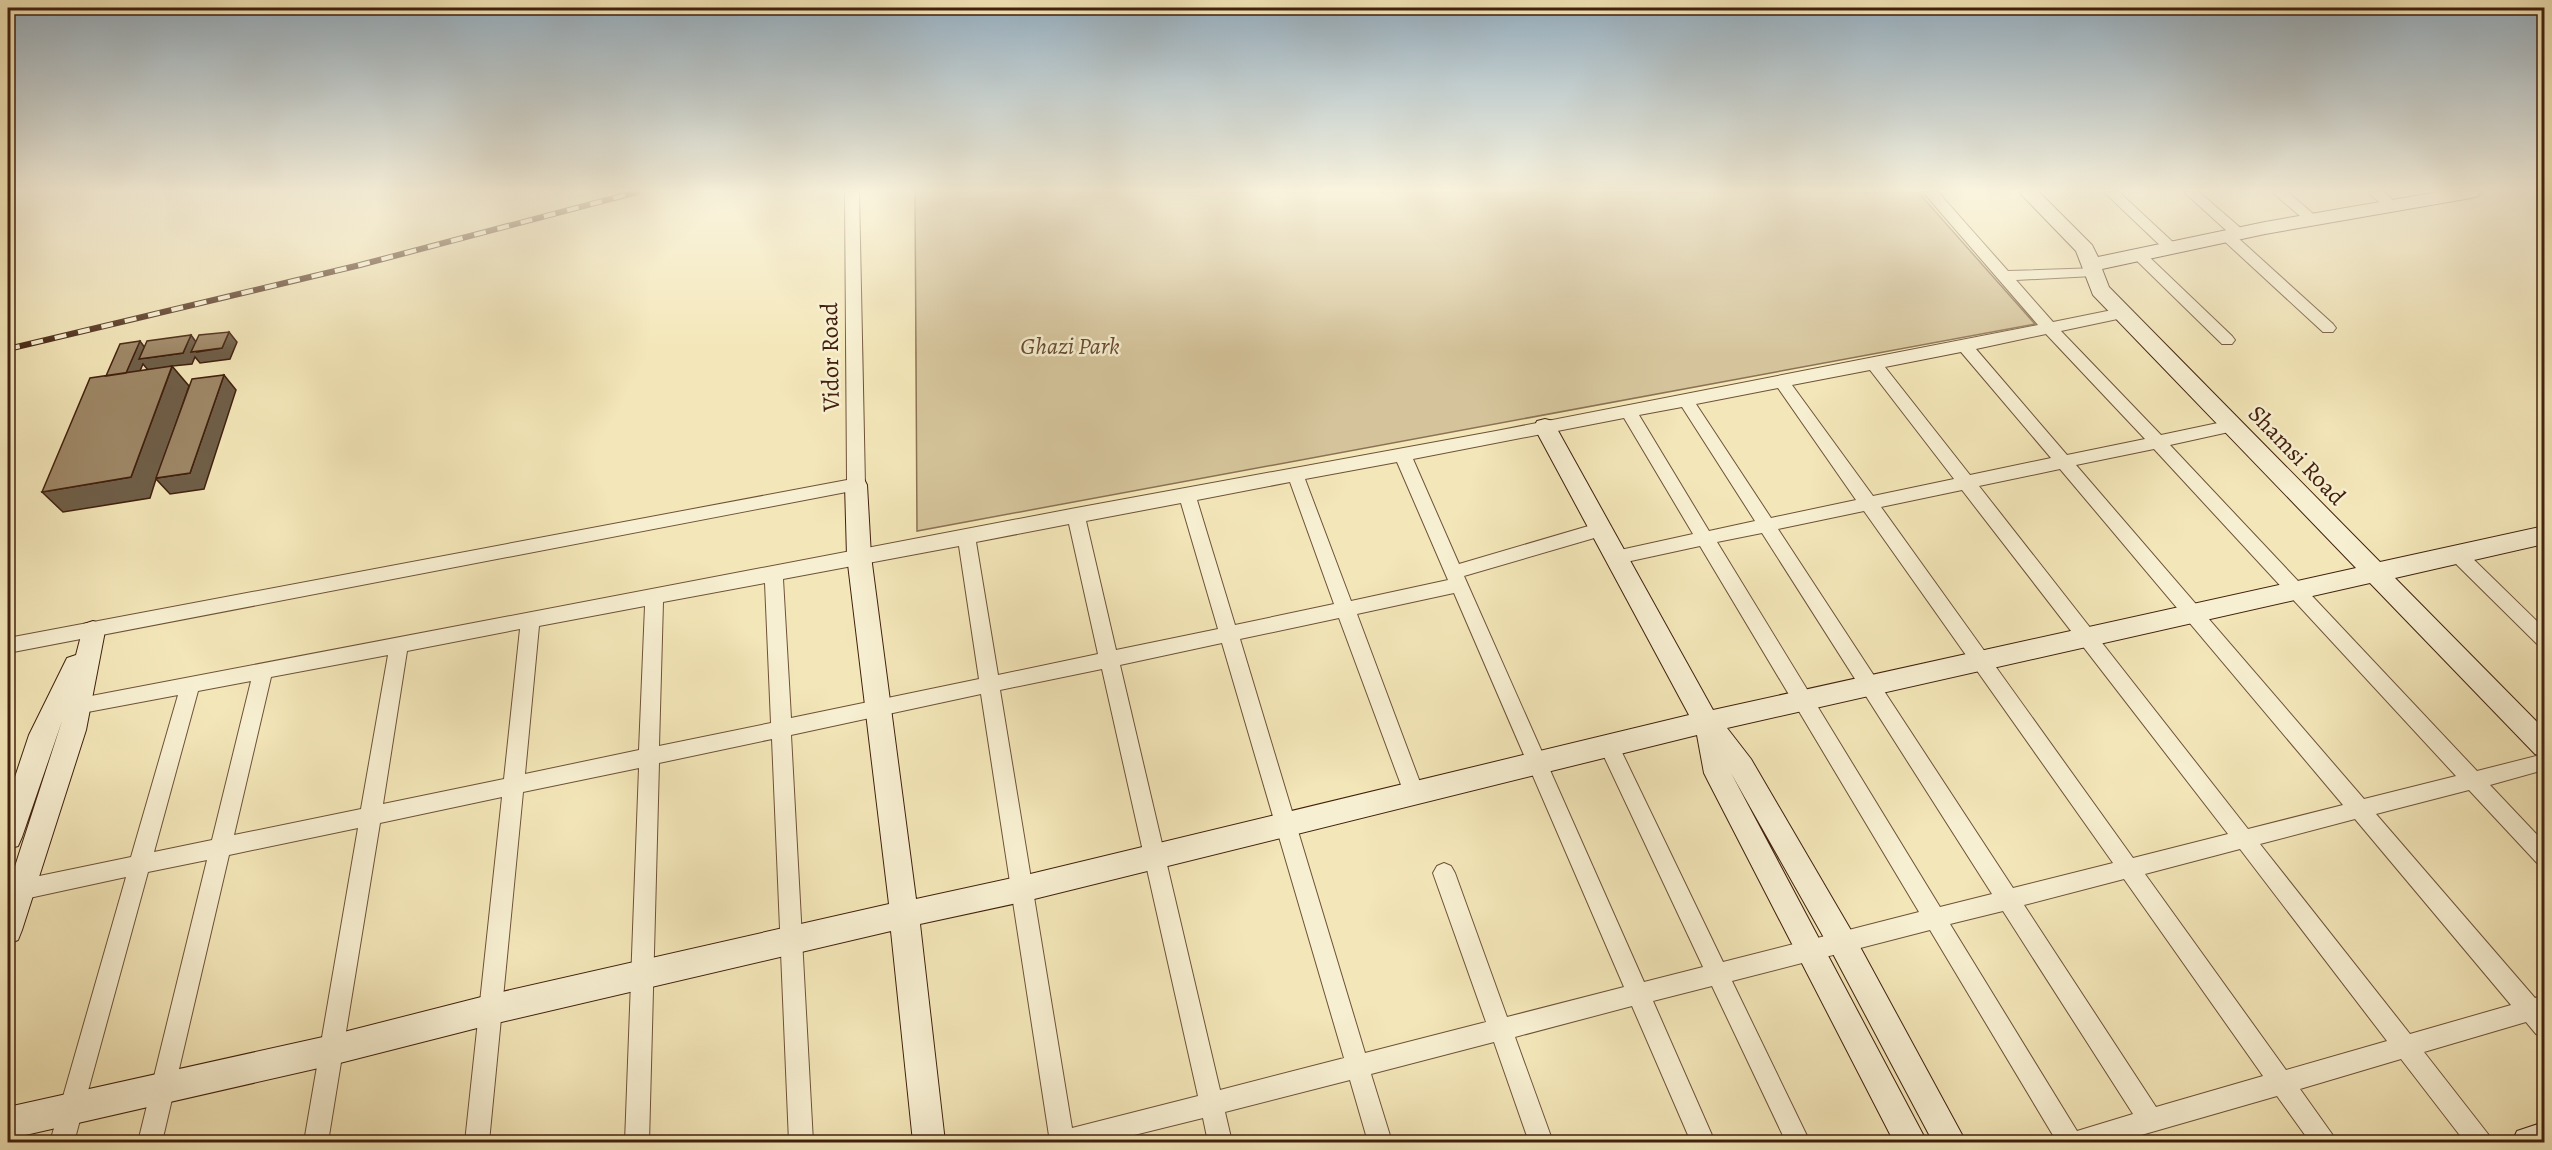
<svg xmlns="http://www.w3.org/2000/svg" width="2552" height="1150" viewBox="0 0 2552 1150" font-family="Alegreya,serif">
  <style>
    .green { fill: #d5c49b; stroke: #8b7254; stroke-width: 1.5 }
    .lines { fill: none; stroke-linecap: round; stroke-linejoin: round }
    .street-casing { stroke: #6e5238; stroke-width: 2 }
    .secondary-casing { stroke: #41200d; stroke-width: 2 }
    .street { fill: #f7efd1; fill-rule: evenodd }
    .secondary { fill: #f7efd1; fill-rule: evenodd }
    .rail-casing { stroke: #41200d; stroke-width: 6 }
    .rail { stroke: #f7efd1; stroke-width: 4; stroke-dasharray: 12; stroke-linecap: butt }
    .shaded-wall { fill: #6f5e47; stroke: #41200d; stroke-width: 1.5 }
    .building { fill: #9e8766; stroke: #41200d; stroke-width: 1.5 }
    .labels { text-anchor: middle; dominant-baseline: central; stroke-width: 5; stroke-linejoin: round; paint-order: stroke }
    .park-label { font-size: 24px; font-style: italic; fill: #664930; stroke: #f7efd1 }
    .street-label { font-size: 24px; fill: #41200d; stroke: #f7efd1 }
  </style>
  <rect width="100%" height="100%" fill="#f3e6b8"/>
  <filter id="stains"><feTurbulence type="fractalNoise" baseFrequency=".00333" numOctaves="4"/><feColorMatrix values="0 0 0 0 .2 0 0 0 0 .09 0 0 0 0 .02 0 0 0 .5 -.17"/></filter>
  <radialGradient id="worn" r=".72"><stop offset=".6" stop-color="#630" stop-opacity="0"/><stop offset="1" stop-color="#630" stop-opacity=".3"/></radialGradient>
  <path class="green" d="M915,192H1918L2035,324L917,531Z"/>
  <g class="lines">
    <defs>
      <path id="street" d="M845,192H859L865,485L862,489L8,653V638L847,480Z
        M1923,192H1938L2008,271L2098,268L2100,271L2093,276L2016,280L2053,322L2122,308L2127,309L2130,313L2127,317L2061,331L2161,435L2232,420L2238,422L2240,426L2238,430L2170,445L2477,771L2544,754V770L2490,785L2544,842V865L2537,863L2469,790L2376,814L2535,998L2544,995V1037L2536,1034L2526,1022L2424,1052L2488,1134L2492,1142H2465L2401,1059L2300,1089L2332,1134L2336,1142H2310L2277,1096L2117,1142H2057L1930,930L1732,981L1810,1142H1786L1712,986L1653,1001L1715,1142H1691L1632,1006L1515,1037L1553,1142H1529L1494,1042L1371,1074L1392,1142H1368L1350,1080L1225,1112L1232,1142H1208L1203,1118L1106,1142H1050L981,694L791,735L813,1142H789L772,739L659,763L649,1142H625L639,768L523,792L489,1142H465L502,797L380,823L328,1142H304L358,828L229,855L162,1142H138L207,860L148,872L74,1142H50L126,877L20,900L12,897L9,890L12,883L20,880L131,857L178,695L77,714L70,712L67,706L70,700L1076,508L1496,431L2038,325ZM2046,334L2145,439L2067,455L1976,349ZM1961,352L2051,458L1970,475L1885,367ZM1870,370L1954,479L1873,496L1792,385ZM1778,388L1856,500L1771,518L1696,404ZM1682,407L1755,521L1709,531L1639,415ZM1624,418L1693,534L1611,552L1608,557L1611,562L1617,564L1700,546L1919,912L1723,962L1616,740L1609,738L1602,740L1599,746L1703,967L1644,982L1464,576L1608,534L1611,529L1608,524L1602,522L1459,564L1413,459ZM2154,449L2456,776L2364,799L2076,465ZM1397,462L1448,580L1351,601L1305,479ZM2060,469L2343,805L2248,829L1979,486ZM1290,482L1334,604L1235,625L1197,500ZM1962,490L2228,834L2133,858L1881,507ZM1181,503L1218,629L1116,650L1086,521ZM1864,511L2113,863L2013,888L1778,529ZM1069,524L1098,654L998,675L976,542ZM1762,533L1992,894L1940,907L1717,542ZM959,546L979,679L791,718L783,579ZM765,583L771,723L659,746L663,602ZM1454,593L1624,987L1507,1017L1455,873L1451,866L1444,863L1437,866L1433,873L1486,1022L1365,1053L1240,639L1339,618L1404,793L1407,799L1414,802L1421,799L1424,793L1357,614ZM645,606L639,750L525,774L539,626ZM520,629L504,779L383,804L407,651ZM1222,643L1344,1058L1220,1090L1120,665ZM388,655L361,809L234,835L271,677ZM1102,669L1198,1096L1072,1128L1000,690ZM251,681L212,840L154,852L198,691ZM2355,819L2511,1005L2410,1034L2260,844ZM2240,849L2387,1041L2286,1070L2145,874ZM2124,879L2263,1076L2156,1107L2024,905ZM2003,911L2133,1114L2077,1131L1950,924Z
        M2104,192H2119L2176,245L2178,248L2176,251H2166Z
        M2184,192H2199L2243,230L2245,233L2243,236L2237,237L2333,324L2336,328L2333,332H2323L2222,239L2220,236L2222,233L2228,232Z
        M2272,192H2288L2319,219L2317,222H2307Z
        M2368,192H2384L2399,206L2397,209H2387Z
        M2139,250L2144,252L2232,336L2235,340L2232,344H2222L2134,258L2132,255Z
        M2458,548L2464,550L2544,628V646L2537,644L2452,560L2449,555L2452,550Z"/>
      <path id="secondary" d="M2019,192H2039L2092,245L2098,257L2265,222L2438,192H2480L2478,196L2471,198L2265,234L2102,269L2109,287L2380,562L2544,526V544L2395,578L2544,729V757L2535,754L2370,583L1727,728L1751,759L1852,932L1966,1142H1933L1832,952L1731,773L1927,1142H1894L1708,781L1704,773L1697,735L1022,902L920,924L945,1142H913L891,931L493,1024L332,1065L8,1139V1107L332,1035L493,994L889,904L847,556L845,485L848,479L856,477L864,479L867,485L871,556L916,899L1022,876L1689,715L1534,427L1537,421L1545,419L1553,421L1556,427L1713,710L2356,568L2093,295L2076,251Z
        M93,621L102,624L105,631L86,730L22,930L18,940L8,944V888L62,721L22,837L18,846L8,849V798L29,735L67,658L76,655L84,624Z
        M2544,1122V1142H2512L2517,1131Z"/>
    </defs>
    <use href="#street" class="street-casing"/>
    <use href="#secondary" class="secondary-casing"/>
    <use href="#street" class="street"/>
    <use href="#secondary" class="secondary"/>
    <defs>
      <path id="rail" d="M8,349L360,265L637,192"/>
    </defs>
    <use href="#rail" class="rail-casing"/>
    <use href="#rail" class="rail"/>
  </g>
  <path class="shaded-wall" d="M229,332L237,342L230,359L200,363L195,357L192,364L172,366L189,386L157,478L190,473L224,375L236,390L204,489L170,494L156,479L150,498L63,512L42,492L131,477L172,367L148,370L143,364L133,387L114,389L104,379L124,376L140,341L148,352L146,358L183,353L191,335L199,346L197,352L222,348Z"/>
  <path class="building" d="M229,332L222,348L191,352L199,335Z
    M191,335L183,353L139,359L147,341Z
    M140,341L126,373L106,376L120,344Z
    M172,366L131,477L42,492L90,378Z
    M224,375L190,473L156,478L192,379Z"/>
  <linearGradient id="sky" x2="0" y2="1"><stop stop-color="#94adbe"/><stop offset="0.54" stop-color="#faf4df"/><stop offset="1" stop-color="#faf4df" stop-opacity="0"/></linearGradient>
  <rect width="2552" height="353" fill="url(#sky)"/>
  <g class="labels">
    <g class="park-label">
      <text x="1070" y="346">Ghazi Park</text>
    </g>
    <g class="street-label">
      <text transform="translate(830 357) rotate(-91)">Vidor Road</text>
      <text transform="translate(2297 455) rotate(46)">Shamsi Road</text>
    </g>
  </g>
  <rect width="2552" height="1150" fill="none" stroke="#f3e6b8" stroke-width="30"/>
  <rect x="9" y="9" width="2534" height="1132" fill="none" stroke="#41200d" stroke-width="3"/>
  <rect x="15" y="15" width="2522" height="1120" fill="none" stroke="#41200d" stroke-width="1.5"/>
  <rect width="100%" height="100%" filter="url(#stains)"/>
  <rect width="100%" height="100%" fill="url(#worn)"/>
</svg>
